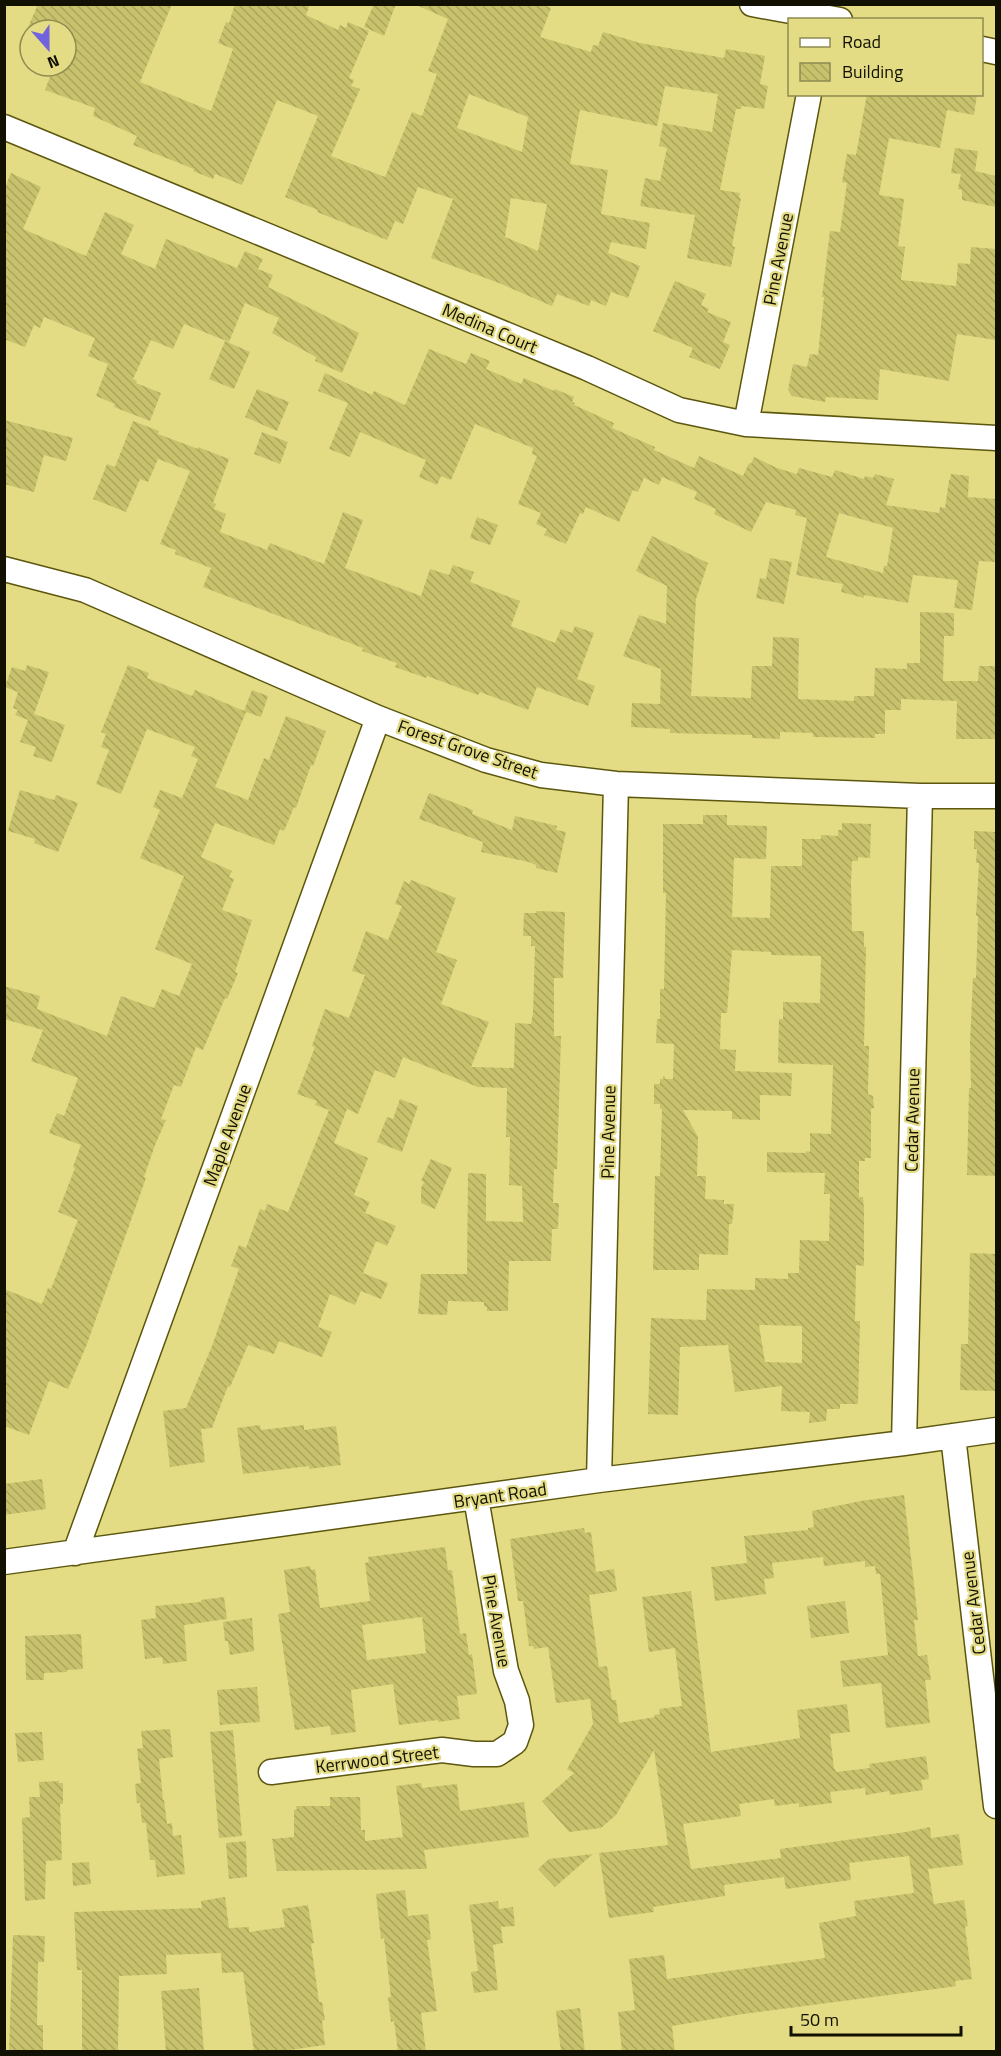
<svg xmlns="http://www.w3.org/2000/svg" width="1001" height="2056" viewBox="0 0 1001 2056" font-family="'Titillium Web',sans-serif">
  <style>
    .building { fill: url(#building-back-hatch); fill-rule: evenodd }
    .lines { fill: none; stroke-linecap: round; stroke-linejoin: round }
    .minor-casing { stroke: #5c560e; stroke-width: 27 }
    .minor { stroke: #fff; stroke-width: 24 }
    .labels { text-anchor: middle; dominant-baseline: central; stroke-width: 4.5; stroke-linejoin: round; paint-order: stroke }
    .street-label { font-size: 18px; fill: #121000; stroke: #e3dc85 }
  </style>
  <defs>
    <pattern id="building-back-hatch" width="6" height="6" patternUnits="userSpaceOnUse" patternTransform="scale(1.5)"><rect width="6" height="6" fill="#c8c26d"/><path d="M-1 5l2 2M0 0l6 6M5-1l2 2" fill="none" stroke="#aba65d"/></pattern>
  </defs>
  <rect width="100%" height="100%" fill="#e3dc85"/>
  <path class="building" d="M38,4H172L140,82L211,111L233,49L218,43L226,22L229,23L235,4H310L306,15L338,30L340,25L346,28L348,22L369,31L349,78L354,80L351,86L360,89L331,156L385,177L412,112L422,116L437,74L428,71L448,19L414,4H541L551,8L540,37L591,52L593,45L598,46L603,32L640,43L724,58L726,49L765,56L760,84L768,86L764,109L742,106L741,109H736L720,190L740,193L739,198H741L732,246L735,247L731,267L687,258L695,215L640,206L645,178L660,181L667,148L659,146L663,123L712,132L718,94L665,86L657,126L580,110L570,164L608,170L601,214L650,223L646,249L611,242L608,253L640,266L628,298L611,292L606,306L591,300L589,306L557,294L552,306L499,283L431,258L453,199L418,187L403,224L395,221L387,240L317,212L318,210L285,197L318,116L277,100L242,185L215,174L213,179L193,171L194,169L133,145L137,136L93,116L95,108L45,90L54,66H66V30H27ZM469,94L528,117L522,152L457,128ZM511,198L547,204L538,251L505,237Z
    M374,4H396L384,36L364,27Z
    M867,94H977L974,115L947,110L940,148L889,138L879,195L904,199L898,246L905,247L901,280L956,286L958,263L970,264L971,247L996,249V340L957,334L949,381L880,369L878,400L826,397L825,402L792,396L788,390L793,364L807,367L810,354L818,355L824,297H822L830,231L840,232L847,183L842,182L847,154L856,155Z
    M955,148L978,151L975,171L996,176V207L962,200V190L958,189L961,174L951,173Z
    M11,173L41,187L23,229L86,256L105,212L134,225L121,254L155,269L166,239L237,268L245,251L263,259L258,269L273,275L268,287L359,333L342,373L315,361L316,357L272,333L279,318L245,303L229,342L184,324L173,349L151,340L133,379L137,381L136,383L161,393L150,421L114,407L115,404L96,396L108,364L88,356L95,338L44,317L40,328L34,325L25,347L4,339V190Z
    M675,281L706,294L701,305L709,309L707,312L731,322L723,342L730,345L720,369L689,357L693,348L653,331Z
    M225,341L250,352L234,389L209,379Z
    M429,349L466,364L471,353L490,361L486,369L521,384L524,378L554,391L555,389L574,397L572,402L575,403L574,405L614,423L612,428L655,447L654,450L694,468L699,456L743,476L749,463L751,464L754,457L777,468L797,474L799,468L832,477L835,470L864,479L865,476L873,478L875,474L894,479L886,505L939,513L940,507L945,508L949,480H950L951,474L969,476L968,497L996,499V562L979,561L972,610L954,608L958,580L913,575L908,603L864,595V598L841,592L843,584L796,575L807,518L795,515L796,510L766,502L751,532L714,514L716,509L694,499L697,492L662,477L659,485L644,478L638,492L633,490L619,522L586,507L583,514L580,513L566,544L544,535L547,529L536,524L541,513L518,504L537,456L532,454L533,448L475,424L451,480L441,476L437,485L419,477L426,460L360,432L350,457L329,449L348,403L318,391L325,373L372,395L374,391L405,405ZM839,513L893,528L887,566H884L883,573L826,557Z
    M257,389L289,402L277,431L245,417Z
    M4,420L73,438L66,461L44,455L34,492L4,484Z
    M133,421L159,431L158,434L198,449V447L229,459L213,503L216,504L214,509L226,514L220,532L267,550L270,543L324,564L343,512L363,520L345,568L421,596L430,569L449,575L453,565L474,572L470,582L520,601L511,626L555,643L561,629L572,633L575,626L594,633L577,679L595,686L588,706L537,687L528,710L480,692L478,695L427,676L426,678L395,667L397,663L362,651L363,648L203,587L211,568L175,554L176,550L160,544L190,471L158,459L148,482L140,479L126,512L93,499L107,464L115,467Z
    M262,432L288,442L280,464L254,454Z
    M477,517L498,525L490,545L470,538Z
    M652,536L708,563L696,599L691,696L751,698L752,666H772L773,637L799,638L798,699L854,701V696H874L875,668L907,669V663H920V612L954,613V636H944L943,681H978L979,666H996V739H956L957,701L901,699V710H885V734H875V738L813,737V733L780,732V739L752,738V735L670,733V729L631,727L632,703L660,704L661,669L623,656L639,615L666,624L667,586L636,571Z
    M770,558L792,562L784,604L756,598L760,578L766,579Z
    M27,665L49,672L34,714L65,725L52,762L33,756L36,747L20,742L28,720L15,715L18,710L13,708L18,692L5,687L12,667L25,671Z
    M128,665L149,673L147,678L192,696L195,690L244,711L252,690L268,696L261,717L246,712L215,787L248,800L264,758L269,760L286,716L326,731L313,766L311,765L296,808L294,807L284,831L280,829L274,845L215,823L201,857L232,871L229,877L234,879L222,910L252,920L235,972L238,973L227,999L225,998L203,1050L196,1047L181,1087L174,1085L161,1119L166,1120L155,1145L144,1177L146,1178L87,1344L68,1389L49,1381L29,1435L4,1426V1289L42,1304L48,1288L51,1289L78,1220L58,1212L75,1168L73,1167L81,1145L49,1133L57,1113L64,1116L78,1078L31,1061L43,1030L4,1019V986L40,996L37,1009L107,1036L121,996L154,1008L162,989L179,996L192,964L155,949L184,876L140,858L160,810L153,807L160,790L182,798L198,759L191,756L195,747L147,729L121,794L96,784L109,750L101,747L106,734L101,732Z
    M20,790L54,800L56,795L78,803L58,852L34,843L35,839L8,831Z
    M429,793L473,810L472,814L512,830L515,816L557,826L556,830L566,832L557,873L536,868V865L529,862L481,852L483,842L419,819Z
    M703,815H727V825L767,826L766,859L734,858L732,917L770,918L771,866H802V839H821V835L838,836V830H842V823L871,824L870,858L858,857V861H852L851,882L852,931H864V947H866L864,1046H869L868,1094L873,1096L874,1108L871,1109V1158H865V1161H859V1197H863L864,1209V1266L856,1265L855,1321H860L858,1404H840V1409H827L826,1421L809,1423L810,1412L781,1411L782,1386L735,1392L728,1345L680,1347L678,1415L648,1414L651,1318L706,1320L707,1289L755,1290V1278L788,1279V1273H799L800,1240L829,1241L830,1194H824L825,1173L767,1172V1152L806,1153V1151L810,1152V1133L831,1134L833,1065L778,1063L779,1019H783V1002L820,1003L821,956L771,955V952L732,950L727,1013H721L720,1049L736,1050L735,1071L792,1073L791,1096L760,1095V1120L732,1119V1111L683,1110L698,1137L697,1176H706L705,1199L724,1200V1204H734L732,1224H729L728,1255L699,1254V1270H653L655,1176H660L662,1109H660V1104H654V1084H660V1079H663L664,1075L665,1079H673L674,1044L656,1043L657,1019H660V989H664L666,893H663V824H703ZM759,1325L802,1326V1363L765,1362Z
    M974,831L996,832V1176L967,1175L969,1088H971L970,1043L973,978H976L978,916H976L979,863H976L977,849H974Z
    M411,880L456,898L436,952L457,960L441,1004L489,1022L471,1067L514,1068L515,1023L531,1024L533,1013L535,946H531V936H523L524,913H536V911L565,912L563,978H554V1036H561L557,1169H554L553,1203H559L558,1229H552L551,1261H509L508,1311H487V1307L484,1306V1302L448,1301L447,1315L418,1314L421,1274H467L468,1173L486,1174V1221L523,1222L522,1186L509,1185L510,1137H506L507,1088L478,1087L403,1057L395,1078L375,1070L358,1114L347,1109L334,1143L368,1158L354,1195L370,1202L365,1213L396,1226L387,1246L376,1241L363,1273L388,1283L381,1299L361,1291L355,1305L330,1294L318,1327L332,1332L322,1357L279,1341L274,1354L248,1345L230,1387L228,1386L212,1428L201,1429L205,1462L170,1467L163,1411L186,1408L212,1346L239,1269L231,1266L239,1245L246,1248L260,1209L265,1211L267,1204L288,1212L329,1110L315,1105L317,1101L297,1094L315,1047L312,1046L325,1009L349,1018L365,975L352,971L366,931L388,940L402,906L395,904L404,881L409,884Z
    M400,1099L418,1106L402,1152L377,1142L387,1117L393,1119Z
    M431,1159L452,1168L435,1209L421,1203V1188L424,1182L421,1181Z
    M970,1253L996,1254V1391L960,1390L961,1344H968Z
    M260,1425L261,1430L304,1425V1430L336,1426L341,1465L309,1469V1466L243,1474L237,1428Z
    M42,1479L46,1509L4,1515V1484Z
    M904,1495L918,1620H914L918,1656L927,1655L931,1680H925L930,1723L886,1728L881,1683L843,1687L840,1661L888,1655L880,1574H876L875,1566L865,1567V1561L824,1566L823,1557L772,1563L774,1578L764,1579L766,1594L715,1601L711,1567L747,1563L744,1536L808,1530V1528L814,1527L812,1511L861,1501Z
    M584,1528L585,1533L591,1532L596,1572L614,1569L617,1591L589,1595L599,1667L607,1666L612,1700H616L619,1723L655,1717L654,1715L660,1714L659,1709L682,1706L675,1648L649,1652L642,1597L691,1591L711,1752L800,1738L797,1710L847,1704L850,1732L830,1734L834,1769H835L836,1772L870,1768L869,1764L926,1756L929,1779L921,1780L923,1790L890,1795L889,1791L866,1795L865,1788L830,1792L832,1803L799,1807V1803L775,1806L774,1799L739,1804L741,1816L683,1824L691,1869L781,1858L780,1849L906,1832L930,1827L931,1838L959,1834L963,1865L928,1869L934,1904L964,1900L968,1926L965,1927L972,1979L955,1981L956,1986L943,1988L743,2014L672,2026L675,2052H622L618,2012L635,2010L629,1959L664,1955L667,1979L825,1958L819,1923L856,1916L854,1901L914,1893L909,1856L849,1863L851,1880L786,1889L784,1877L724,1885L725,1896L653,1907L654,1912L609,1918L599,1853L668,1845L654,1750L616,1815L601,1828L569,1832L542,1801L574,1773L567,1769L593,1724L590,1699L556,1703L548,1647L534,1649L533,1646H529L523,1601H518L510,1539Z
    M445,1547L448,1570H452L460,1634L466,1633L469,1655L472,1654L477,1694L457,1696L460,1719L438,1722V1720L399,1725L393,1684L351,1690L356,1732L331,1735L330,1726L295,1730L278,1614L290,1612L284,1570L310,1566L311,1570L315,1569L320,1608L370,1601L365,1563L369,1562L368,1557ZM422,1617L426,1653L367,1660L362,1625Z
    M224,1597L227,1619L184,1625L187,1661L163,1664L162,1657L145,1659L141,1620L156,1618L155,1606L201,1602V1600Z
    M845,1601L849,1633L811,1638L807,1606Z
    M252,1618L254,1651L230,1655L228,1641H225L223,1622Z
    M81,1634L83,1669L67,1670V1672L44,1673V1680H26L25,1636Z
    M257,1687L260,1722L220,1725L217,1690Z
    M170,1729L173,1757L159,1759L163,1800H164L167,1824L172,1823L173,1836L181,1835L185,1874L157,1877L155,1860H150L146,1823H142L140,1803H137L135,1784L141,1783L137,1749L143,1748L141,1731Z
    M233,1730L242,1836L219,1838L210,1732Z
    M42,1732L44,1760L18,1762L15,1733Z
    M59,1781V1783H63V1804H60L62,1860L46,1861L45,1899L25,1901L22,1818L30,1817L29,1797H40L39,1782Z
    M421,1783L422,1788L457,1784L460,1811L524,1802L529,1837L424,1850L427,1869L277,1871L272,1839L294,1837V1810L297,1809L296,1806H330V1797H360L361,1830H365V1841L403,1837L396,1786Z
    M246,1841L247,1877L229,1879L226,1843Z
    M593,1854L555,1887L538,1869L549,1859Z
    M89,1862L91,1884L73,1886L72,1863Z
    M405,1890L408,1916L428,1914L431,1939L427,1940L437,2011L421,2013L426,2052H398L394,2021L391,2022L388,1997H391L384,1938L381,1939L376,1894Z
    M225,1897L229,1928L249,1927V1932L285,1927L282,1909L308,1905L314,1943L311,1944L319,2002H322L325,2020L322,2021L325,2045L276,2052H254L243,1972L222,1973L221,1953L166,1955L167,1974L119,1976L118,2052H82V1970H77L74,1912L202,1908L201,1901Z
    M498,1901L499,1909L513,1907L515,1926L501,1927L503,1943L493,1945L498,1990L474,1993L471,1972L478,1971L469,1905Z
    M13,1935L45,1936L44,1962H38L37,2025H43V2051L9,2052Z
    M199,1988L204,2052H166L161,1991Z
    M580,2008L585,2052H561L556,2011Z"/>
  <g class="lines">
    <defs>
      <path id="minor" d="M752,4L840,20
        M982,49L996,52
        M4,127L587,368L679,410L746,424L996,438
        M746,424L809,94
        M4,569L85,590L378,718L486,760L541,775L616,784L920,796H996
        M953,1436L996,1806
        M904,1443L920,796
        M599,1480L616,784
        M75,1553L378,718
        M4,1562L599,1480L904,1443L996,1430
        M271,1772L442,1750L474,1754H497L515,1742L521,1725L517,1701L506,1671L476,1498"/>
    </defs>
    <use href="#minor" class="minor-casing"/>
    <use href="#minor" class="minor"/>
  </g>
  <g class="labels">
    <g class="street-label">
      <text transform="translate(778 259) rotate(-79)">Pine Avenue</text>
      <text transform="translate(490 328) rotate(23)">Medina Court</text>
      <text transform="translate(468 749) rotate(19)">Forest Grove Street</text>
      <text transform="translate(912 1120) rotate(-89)">Cedar Avenue</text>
      <text transform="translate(608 1132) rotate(-89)">Pine Avenue</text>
      <text transform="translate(227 1135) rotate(-70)">Maple Avenue</text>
      <text transform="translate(500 1495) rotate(-8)">Bryant Road</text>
      <text transform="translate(973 1603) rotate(-97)">Cedar Avenue</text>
      <text transform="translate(497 1621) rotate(80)">Pine Avenue</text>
      <text transform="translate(377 1759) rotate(-7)">Kerrwood Street</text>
    </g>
  </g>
  <rect width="1001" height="2056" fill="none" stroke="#121000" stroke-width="12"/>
  <rect x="788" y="18" width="195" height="78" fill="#e3dc85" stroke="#8f8a50" stroke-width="1.5"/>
  <rect x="800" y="38" width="30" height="9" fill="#ffffff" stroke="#8f8a50" stroke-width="1.5"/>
  <text x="842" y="48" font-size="18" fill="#121000">Road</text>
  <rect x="800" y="63" width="30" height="18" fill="url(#building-back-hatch)" stroke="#8f8a50" stroke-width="1.5"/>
  <text x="842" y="78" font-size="18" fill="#121000">Building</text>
  <g transform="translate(48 48) rotate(159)"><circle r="28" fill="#e3dc85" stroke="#8f8a50" stroke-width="1.5"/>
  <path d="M0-4.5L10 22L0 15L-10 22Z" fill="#7162dd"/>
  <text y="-9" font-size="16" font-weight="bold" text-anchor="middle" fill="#121000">N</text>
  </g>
  <path d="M791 2026v9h170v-9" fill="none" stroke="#121000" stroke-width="3"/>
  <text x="800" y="2026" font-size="18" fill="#121000" stroke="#e3dc85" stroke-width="4.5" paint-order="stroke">50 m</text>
</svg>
